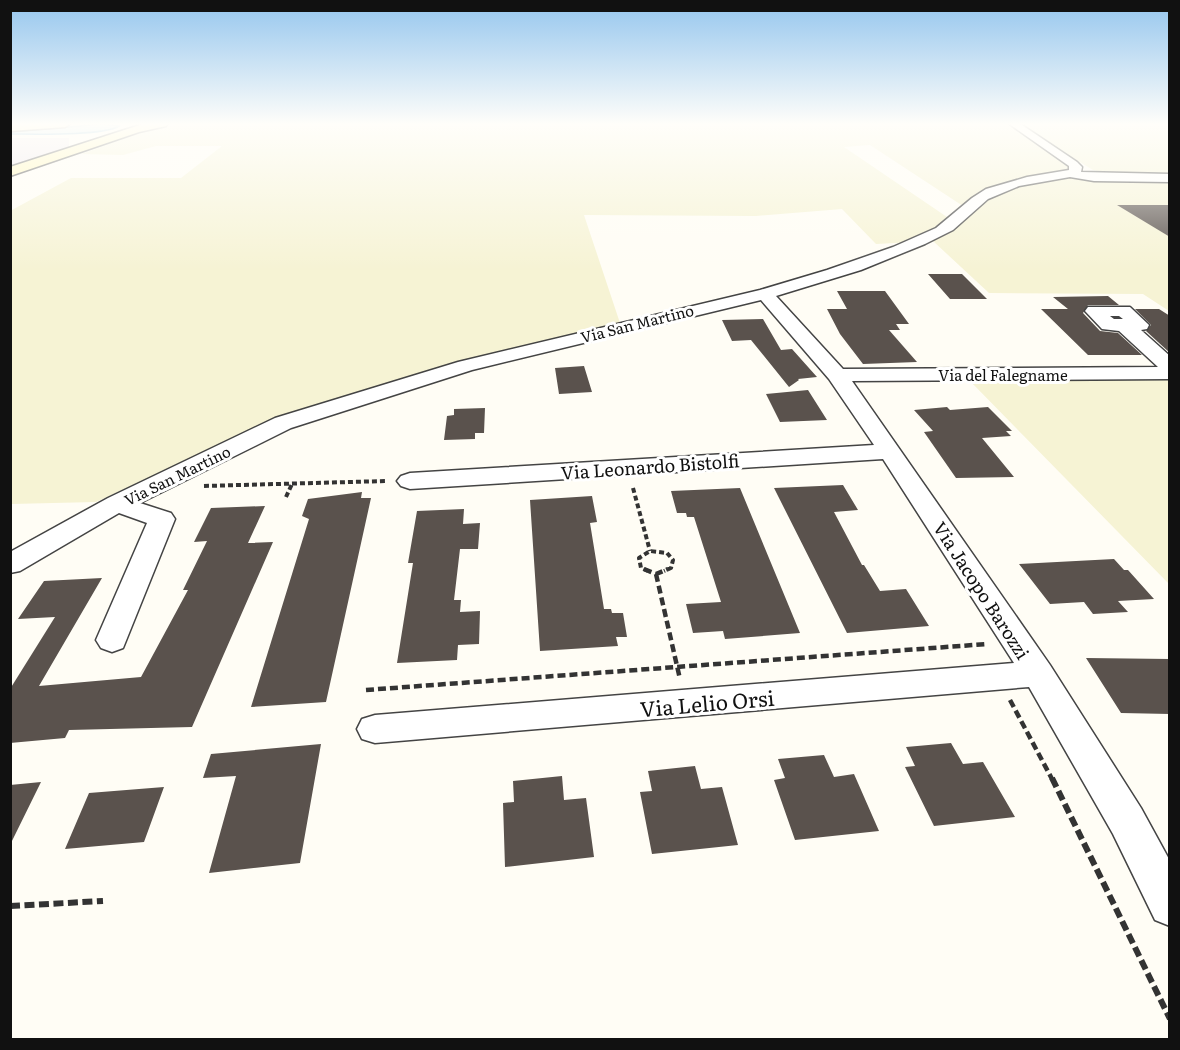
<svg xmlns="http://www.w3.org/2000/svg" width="1180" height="1050" viewBox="0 0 1180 1050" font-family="Literata,serif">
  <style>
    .industrial { fill: #eee6ef }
    .farmland { fill: #f6f3d4; fill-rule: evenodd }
    .water { fill: #b9e0f7; stroke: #3f96cf; stroke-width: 1.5 }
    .building { fill: #5a524d }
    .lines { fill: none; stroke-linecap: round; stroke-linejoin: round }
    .street-casing { stroke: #444; stroke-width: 3 }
    .secondary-casing { stroke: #333; stroke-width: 3 }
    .path-far2 { stroke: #333; stroke-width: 4; stroke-dasharray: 5 3; stroke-linecap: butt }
    .path-far1 { stroke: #333; stroke-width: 4.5; stroke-dasharray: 8 4; stroke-linecap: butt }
    .path { stroke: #333; stroke-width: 6; stroke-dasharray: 10 4.5; stroke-linecap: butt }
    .street { fill: #fff; fill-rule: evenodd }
    .secondary { fill: #fff6b0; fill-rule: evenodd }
    .labels { text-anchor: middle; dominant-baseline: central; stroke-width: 6; stroke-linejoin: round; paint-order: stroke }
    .far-street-label { font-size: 15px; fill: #111; stroke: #fff }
    .street-label { font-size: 18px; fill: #111; stroke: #fff }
    .near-street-label { font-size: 21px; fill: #111; stroke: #fff }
  </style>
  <rect width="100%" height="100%" fill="#fffdf5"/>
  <path class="industrial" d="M10,138H69V147L11,167Z"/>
  <path class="farmland" d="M187,123H1169V173H1106L1093,170L1044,140L1088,179L1169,180V311L1143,294L989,293L933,241L876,244L842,209L756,216L584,215L620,323L431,369L260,427L96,502L11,504L10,211L71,178H181L222,146H156L123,155L81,154L154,128ZM870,145L966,208L935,238L947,217L844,147Z
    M1169,378V584L969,380Z"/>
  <path class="water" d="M102,124L119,126C103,136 33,134 11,134V132Z"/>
  <path class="building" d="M1117,205H1170V237Z
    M928,274H962L987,299H950Z
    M837,291H885L909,324H896L900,330H889L917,362L863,364L840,334L827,309H847Z
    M1108,296L1119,305H1088L1083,313L1100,331L1118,333L1142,355H1088L1041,309H1068L1053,297Z
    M1135,309H1159L1170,316V353L1146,331L1151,325Z
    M763,319L781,350L792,349L817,377L798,379L799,380L789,387L751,340L732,341L722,320Z
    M584,366L592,392L559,394L555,368Z
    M808,390L827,420L780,422L766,394Z
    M947,407L950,410L988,407L1012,431H1006L1011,436L982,438L1014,477L956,478L924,432L933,431L914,410Z
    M485,408L484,433H475V439L444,440L447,416L454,415V409Z
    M843,485L858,510L834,512L862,565H864L880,591L906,589L929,626L847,633L774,488Z
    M740,488L800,633L725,639L723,631L693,633L686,604L721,602L694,517H687L686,513H677L671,491Z
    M362,492L361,498H371L326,702L251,707L309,519L302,516L308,499Z
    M592,496L597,522L590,523L604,609H611L612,613H623L627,637H616L618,646L540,651L530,500Z
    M265,506L248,543L273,542L192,727L69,730L65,738L10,743V689L55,617L18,619L44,581L102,578L39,686L141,677L188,590H183L207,541L194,542L211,508Z
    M464,509L463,524L480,523L478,549H460L454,600H461L460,612L480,611L479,644L458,645L457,660L397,663L413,563H408L417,511Z
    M1114,559L1124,570H1128L1154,599L1118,601L1128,612L1093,614L1084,602L1050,604L1019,564Z
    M1086,658L1170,659V714L1121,713Z
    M951,743L963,764L983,762L1015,817L934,826L905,767L915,766L906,747Z
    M321,744L300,863L209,873L236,776L203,778L211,754Z
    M824,755L834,777L854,774L879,831L795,840L774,780L785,778L778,759Z
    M695,766L701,789L722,787L738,845L652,854L640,792L652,791L648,771Z
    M562,776L564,800L586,798L594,857L505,867L503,803L514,802L513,781Z
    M41,782L10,845V785Z
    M164,787L144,842L65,849L89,793Z"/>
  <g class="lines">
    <defs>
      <path id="street" d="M1008,123H1019L1077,162L1082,167L1081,172L1170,174V182L1094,181L1070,177L1019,186L988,199L953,230L925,244L861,270L776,296L843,369L1158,367L1119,331L1102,329L1085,311L1088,307H1130L1149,325L1147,329L1141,330L1170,356V379L852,381L1050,665L1141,808L1170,861V926L1155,920L1113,834L1029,687L375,743L362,739L357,729L362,719L375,715L1014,663L883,459L410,489L401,486L397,481L401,476L410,473L874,445L829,379L761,300L472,370L291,428L140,503L171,513L175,519L123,648L112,652L101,648L96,640L147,523L119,513L20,571L10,573V552L108,498L275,418L458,362L760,290L827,270L893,247L936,228L972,198L986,189L1027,177L1069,170V166ZM1110,316H1119L1123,319H1114Z"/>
      <path id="secondary" d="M10,123H71L65,127L10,131Z
        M146,123H168L166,126L139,132L10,176V167Z"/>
    </defs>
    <use href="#street" class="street-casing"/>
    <use href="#secondary" class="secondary-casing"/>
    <path class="path-far2" d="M204,486L386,481
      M633,488L650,551
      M286,497L292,484
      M648,571L641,568L639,558L650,551L667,553L673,560L671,568L664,571"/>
    <path class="path-far1" d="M644,569L656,574L668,569
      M656,574L680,679
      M366,690L987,644
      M1010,700L1052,779"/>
    <path class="path" d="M1052,778L1170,1019
      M10,906L103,901"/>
    <use href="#street" class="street"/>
    <use href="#secondary" class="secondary"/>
  </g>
  <linearGradient id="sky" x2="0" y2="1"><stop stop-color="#95c6ee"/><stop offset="0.46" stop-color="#fffefa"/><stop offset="1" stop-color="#fffefa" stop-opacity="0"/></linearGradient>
  <rect width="1180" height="270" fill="url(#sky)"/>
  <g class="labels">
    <g class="far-street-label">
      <text transform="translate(637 323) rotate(-14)">Via San Martino</text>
      <text x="1003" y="374">Via del Falegname</text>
      <text transform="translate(177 475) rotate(-26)">Via San Martino</text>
    </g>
    <g class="street-label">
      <text transform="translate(650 466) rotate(-4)">Via Leonardo Bistolfi</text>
      <text transform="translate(982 590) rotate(57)">Via Jacopo Barozzi</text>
    </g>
    <g class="near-street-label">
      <text transform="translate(707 702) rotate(-5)">Via Lelio Orsi</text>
    </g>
  </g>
  <rect width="1180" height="1050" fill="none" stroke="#111111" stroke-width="24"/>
</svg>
